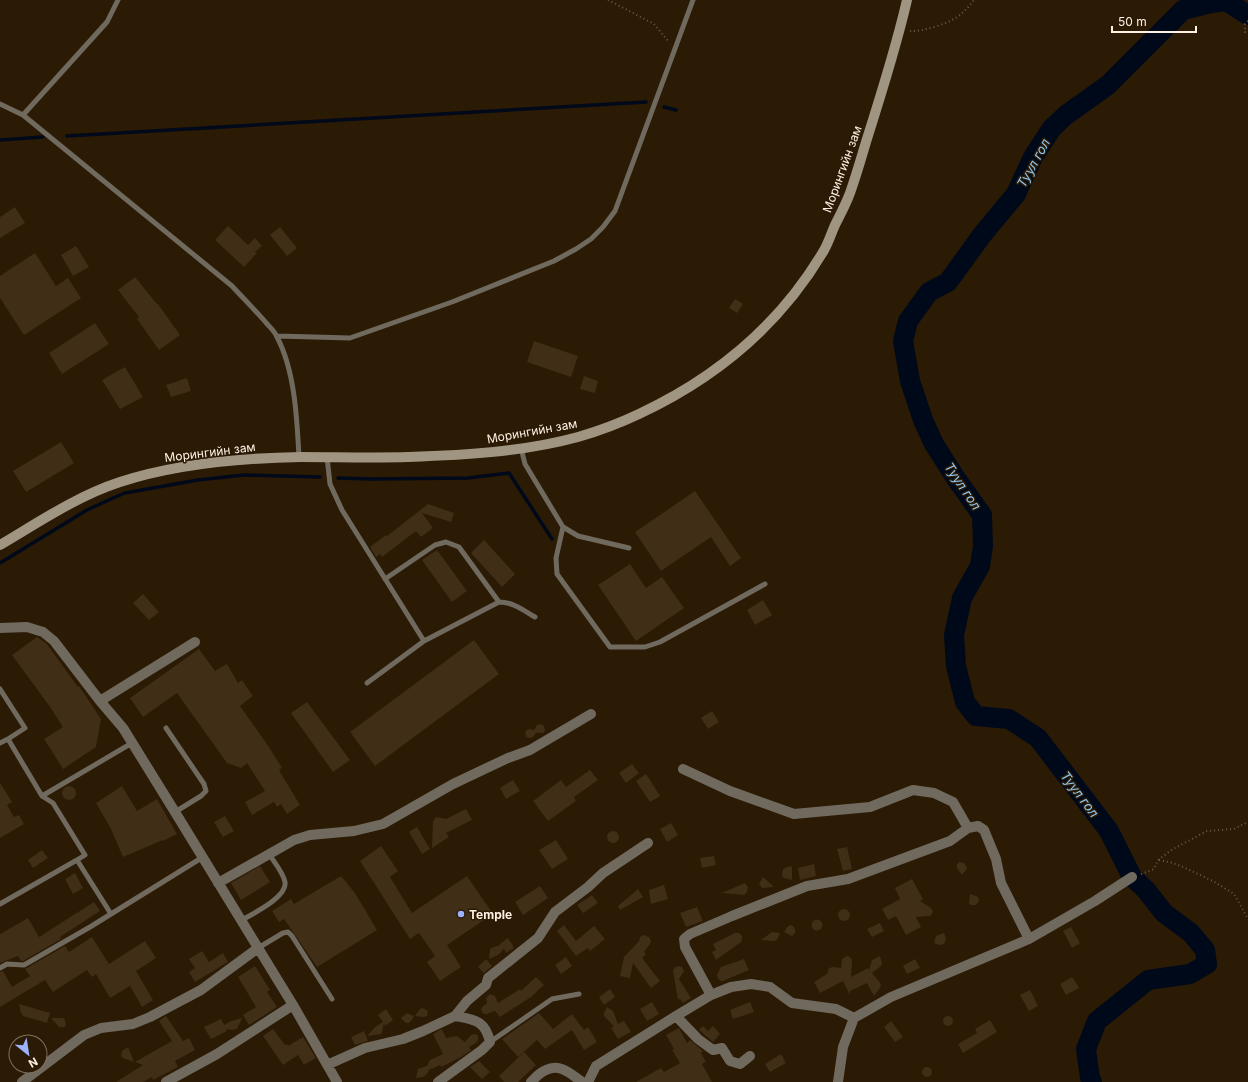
<svg xmlns="http://www.w3.org/2000/svg" width="1248" height="1082" viewBox="0 0 1248 1082" font-family="Inter,sans-serif">
  <style>
    .lines { fill: none; stroke-linecap: round; stroke-linejoin: round }
    .stream { stroke: #00091a; stroke-width: 3.5 }
    .river { stroke: #00091a; stroke-width: 20 }
    .building { fill: #402e17 }
    .path { stroke: #6b5b48; stroke-width: 2; stroke-dasharray: 1 3; stroke-linecap: butt }
    .service { stroke: #706a5e; stroke-width: 5 }
    .minor { stroke: #706a5e; stroke-width: 10 }
    .secondary { stroke: #9f9581; stroke-width: 10 }
    .poi-dot { fill: #9db4fd; stroke: #2b1a04; stroke-width: 1.5 }
    .labels { text-anchor: middle; dominant-baseline: central; stroke-width: 3; stroke-linejoin: round; paint-order: stroke }
    .street-label { font-size: 12px; fill: #fdf1e3; stroke: #2b1a04 }
    .poi-label { font-size: 12px; font-weight: bold; fill: #fdf1e3; stroke: #2b1a04; text-anchor: start }
    .water-label { font-size: 13px; font-style: italic; fill: #8ec8f6; stroke: #2b1a04 }
  </style>
  <rect width="100%" height="100%" fill="#2b1a04"/>
  <g class="lines">
    <path class="stream" d="M664,107L676,110
      M67,136L646,102
      M0,140L43,137
      M338,478L371,479L468,478L509,473L552,539
      M0,563L87,510L113,498L125,493L198,480L244,475L320,477"/>
    <path class="river" d="M1092,1082L1090,1078L1086,1049L1097,1021L1148,980L1190,974L1207,964L1205,950L1191,933L1164,913L1146,890L1132,877L1109,831L1038,738L1009,719L976,716L965,702L956,666L954,635L962,598L980,566L983,546L982,515L955,477L934,444L923,420L910,381L903,341L908,321L929,292L948,282L982,235L1016,194L1033,157L1052,128L1066,115L1108,85L1183,10L1211,3L1226,1L1248,15"/>
  </g>
  <path class="building" d="M15,207L25,223L0,238V217Z
    M228,226L248,245L255,238L262,246L255,252L257,253L244,267L215,240Z
    M280,227L297,248L287,256L270,235Z
    M76,246L89,267L73,276L61,255Z
    M35,253L56,286L68,278L81,298L24,335L0,298V276Z
    M135,277L157,304H158L180,335L159,350L137,319L139,317L118,290Z
    M735,299L743,304L737,313L729,308Z
    M95,323L109,344L62,374L49,353Z
    M534,341L578,356L571,377L527,362Z
    M125,367L143,397L120,409L102,380Z
    M584,376L598,381L595,393L580,389Z
    M187,378L191,391L171,397L166,385Z
    M61,442L74,463L26,492L13,471Z
    M695,491L741,558L730,566L711,537L661,571L635,532Z
    M428,504L454,513L451,522L422,513L433,528L421,537L416,531L382,557L380,554L376,557L370,547L386,535L387,536Z
    M484,540L515,574L502,587L471,553Z
    M437,550L467,591L452,602L422,560Z
    M630,564L646,588L662,577L684,608L636,641L598,585Z
    M143,594L159,612L149,620L133,603Z
    M763,600L772,615L755,625L747,610Z
    M37,637L46,643L78,687L79,686L101,719L96,747L63,769L44,739L63,727L50,707L12,655Z
    M474,640L499,674L375,766L350,732Z
    M199,649L215,671L227,664L238,683L242,680L253,696L240,706L269,747L282,768L279,770L300,805L287,814L281,804L277,807L274,802L252,815L245,802L265,791L247,763L241,768L227,763L177,693L143,717L130,698Z
    M307,702L350,760L333,772L291,713Z
    M712,711L719,722L708,729L701,718Z
    M540,724L544,726L545,731L543,733H536L533,737L530,738L526,737L525,732L527,730L530,729L534,730L537,725Z
    M632,764L639,773L626,783L619,773Z
    M590,770L598,780L574,797L576,801L548,821L533,801L561,780L566,787Z
    M646,774L660,796L650,802L636,781Z
    M513,780L520,791L506,799L500,788Z
    M0,783L12,802L7,805L14,817L19,815L24,824L0,838Z
    M122,786L137,811L157,799L177,834L163,841V840L123,857L111,829L96,803Z
    M62 793a7 7 0 1 1 14 0a7 7 0 1 1-14 0Z
    M466,809L472,820L446,833L449,837L432,848L433,821L436,817L446,819Z
    M225,816L234,831L223,837L214,822Z
    M671,823L678,835L667,842L660,829Z
    M417,827L430,849L422,854L409,832Z
    M607 837a6 6 0 1 1 12 0a6 6 0 1 1-12 0Z
    M556,840L568,859L552,869L539,850Z
    M381,846L398,871L390,877L412,913L467,876L493,914L447,945L461,967L440,981L427,962L435,956L419,933L410,939L360,861Z
    M847,847L852,869L843,871L837,849Z
    M42,850L48,858L33,868L28,860Z
    M714,856L716,865L702,868L700,858Z
    M959,862L964,863L967,867L966,870L962,875L957,868V865Z
    M814,864L816,876L800,880L798,868Z
    M260,866L270,882L241,900L231,883Z
    M792,866V880L784,878L782,876L783,869L787,867Z
    M75,873L83,888L73,894L65,879Z
    M341,876L355,893L377,930L317,967L284,919L279,922L272,911L291,899L294,904Z
    M763,877L774,887L762,888L759,884Z
    M912,879L923,899L920,901L931,908L933,912L930,916L916,917L921,927L906,935L896,916L888,920L882,909L900,899L895,888Z
    M745,883L748,887L747,892L744,895L722,893Z
    M664,885L668,899L651,904L649,890Z
    M540,886L548,898L523,915L515,902Z
    M638,889L643,897L620,910L618,906Z
    M970,894L978,897L979,901L976,905H971L969,903Z
    M592,895L598,903L583,913L577,905Z
    M94,902L100,911L60,937L61,939L23,961H21L18,956L0,963V934L28,918L39,937Z
    M697,907L703,921L686,927L680,913Z
    M838 915a6 6 0 1 1 12 0a6 6 0 1 1-12 0Z
    M811.5 925a5.5 5.5 0 1 1 11 0a5.5 5.5 0 1 1-11 0Z
    M880,923L884,931L872,937L867,929Z
    M564,925L576,941L594,926L605,939L590,951L588,948L576,956L557,931Z
    M791,925L794,927L795,930V933L792,936L784,932L788,926Z
    M1071,927L1080,943L1072,948L1063,931Z
    M772,932L780,933L777,940L774,941L761,940Z
    M735,933H739L742,936V939L741,942L716,960L712,952L716,950L713,944Z
    M944,933L946,939L944,944L939,945L934,943L936,936Z
    M644,935L649,937L651,941L650,944L644,952L646,954L642,958L660,981L651,988L633,963L630,978L620,976L624,957L639,941L640,937Z
    M92,937L109,964L145,941L156,958L136,971L153,1000L142,1007L130,986L110,998L96,974L92,977L87,970L53,992L45,980L0,1007V972L3,971L12,987L30,976L25,969L65,946L69,952Z
    M508,938L510,942H512H511L514,948L506,953L504,949L498,955L489,959L490,950L491,948L500,945V944Z
    M202,951L209,962L223,953L228,962L195,982L189,972L195,968L189,959Z
    M848,956L851,958L852,961L851,977L868,968L869,970L872,960L880,956L882,963L881,966L872,973L881,984L880,988L874,996L867,983L850,991V995L843,981L820,993L814,982L827,974L829,968L833,967L841,968L842,959L845,957Z
    M566,957L572,966L561,974L555,965Z
    M486,959L492,966L484,973L478,967Z
    M744,959L749,970L723,981H721L718,979L717,975L721,967Z
    M915,959L920,968L907,974L903,966Z
    M255,966L270,990L267,992L277,1007L249,1025L243,1015L256,1007L238,977Z
    M679,966L682,967L684,971L679,979L691,998L683,1003L680,999L678,1000L673,970L676,967Z
    M536,977L544,985L531,997L500,1017L495,1011L487,1014H484L482,1012L481,1010L482,1007L487,1003L486,998L490,994L495,996L498,1003L520,989L521,991Z
    M1072,977L1079,988L1066,995L1060,984Z
    M610,989L615,997L604,1005L599,997Z
    M1030,990L1038,1006L1029,1011L1020,995Z
    M652,1002L659,1014L647,1021L640,1009Z
    M750,1002L754,1012L733,1019L730,1010Z
    M19,1004L50,1013L47,1023L23,1016L21,1013Z
    M607,1007L613,1011L618,1024L624,1021L631,1032L618,1039L611,1028L614,1026L604,1016V1013Z
    M423,1008L428,1011L427,1016L423,1017L415,1016L420,1009Z
    M386,1009L393,1020L385,1026L384,1023L382,1032L381,1034L367,1036L375,1027L383,1022L378,1015Z
    M407,1013L414,1016L411,1021L409,1023H406L401,1018Z
    M539,1013L553,1029L572,1014L584,1030L588,1027L597,1042L584,1050L572,1030L545,1049L537,1040L518,1057L502,1039Z
    M943 1021a5 5 0 1 1 10 0a5 5 0 1 1-10 0Z
    M166,1016L183,1041L189,1038L195,1050L175,1061L178,1067L153,1080L152,1077L143,1082H116L143,1065L135,1062L172,1041L159,1021Z
    M51,1018H63L65,1020L66,1025L64,1027H59Z
    M242,1018L237,1029L233,1030L226,1029L227,1031L211,1039L204,1027L221,1019L224,1025L231,1021Z
    M990,1020L997,1032L963,1053L958,1044L977,1033L975,1029Z
    M891,1021L903,1037L895,1042L884,1027Z
    M703,1026L708,1031L713,1026L720,1034L713,1042L699,1030Z
    M679,1028L687,1043L690,1040L703,1051L701,1053L706,1062L702,1064L712,1082H636L661,1068L664,1072L680,1063L672,1050L674,1049L666,1035Z
    M273,1029L285,1045L287,1044L288,1046L303,1037L316,1058L304,1065L298,1055L283,1065L263,1036Z
    M442,1029L446,1038L457,1036L465,1042L471,1035L473,1034L478,1035V1040L477,1042L469,1047L471,1050L461,1057L441,1067L440,1065L434,1068L430,1069L426,1075L423,1077L416,1078L418,1069L427,1066L430,1060L443,1054L433,1034Z
    M364,1031L368,1041L355,1045L351,1037Z
    M128,1047L134,1062L123,1058L121,1056L122,1051Z
    M524,1052L536,1065L518,1082H504L499,1076Z
    M781,1054L786,1063L770,1072L765,1064Z
    M479,1061L490,1072L482,1079L470,1067Z
    M922 1072a5 5 0 1 1 10 0a5 5 0 1 1-10 0Z"/>
  <g class="lines">
    <path class="path" d="M608,0L654,24L669,42
      M1248,21L1245,24V32L1248,33
      M910,31C922,32 952,23 961,14C966,10 970,5 974,0
      M1159,860L1173,863L1183,867L1213,881L1234,894L1248,919
      M1141,874L1154,869L1158,860L1173,849L1207,831L1234,829L1248,822"/>
    <path class="service" d="M0,104L23,115L232,286C244,299 256,311 268,325C271,328 275,332 277,337C295,371 297,419 299,457
      M23,115L107,22L118,0
      M277,336L350,338L452,302L554,261L576,249L591,239L603,227L615,211L693,0
      M521,448L525,464L563,527L578,536L629,548
      M327,457L330,484L342,510L424,641L499,602C513,602 523,610 535,617
      M563,527L556,558L557,574L610,647H645L660,642L765,584
      M385,579L435,545L446,542L459,547L499,602
      M367,683L424,641
      M0,689L25,728L8,739
      M166,728L204,784L206,791L201,796L175,812
      M0,743L8,739L42,796L53,803L85,855L77,860L111,914
      M42,796L132,743
      M0,904L77,860
      M242,920C252,914 288,897 285,882C283,872 274,862 269,854
      M258,948L283,933L288,932L292,936L332,999
      M0,968L7,964L24,965L90,927L203,857
      M490,1042L552,999L579,994"/>
    <path class="minor" d="M0,628L27,627L43,632L54,641L100,701L123,728L175,812L293,1005L337,1082
      M100,701L195,642
      M683,769L730,791L794,814L870,807L913,790L934,793L953,802L968,828
      M218,883L294,840L310,835L354,831L383,824L453,784L508,758L530,750L591,714
      M711,995L685,947L684,939L690,934L732,916L807,886L848,879L950,841L968,828L978,826L984,830L996,859L1001,883L1029,939
      M676,1016L698,1039L713,1050L722,1048L730,1061L740,1064L750,1056
      M327,1065L365,1048L403,1039L423,1031L455,1016L467,1001L486,985L488,978L538,938L555,912L588,887L603,873L648,843
      M22,1082L84,1035L101,1028L133,1024L150,1017L201,990L258,948
      M166,1082L217,1054L293,1005
      M438,1082L482,1050L490,1042C485,1020 475,1020 455,1016
      M531,1082C535,1078 540,1072 546,1070C560,1063 571,1074 582,1082
      M588,1082L596,1066L676,1016L711,995L731,987L751,984L770,987L792,1003L836,1009L854,1018L891,997L1029,939L1095,901L1132,877
      M838,1082L843,1047L854,1018"/>
    <path class="secondary" d="M0,545C39,522 77,496 120,482C178,463 241,458 301,457C337,457 373,458 408,457C465,455 523,452 578,437C599,431 620,423 639,414C716,378 779,326 823,252C828,244 831,234 835,225C840,215 846,204 850,193C856,176 861,159 866,142C881,95 896,48 907,0"/>
  </g>
  <circle class="poi-dot" cx="461" cy="914" r="4"/>
  <g class="labels">
    <g class="street-label">
      <text transform="translate(842 169) rotate(-70)">Морингийн зам</text>
      <text transform="translate(532 431) rotate(-10)">Морингийн зам</text>
      <text transform="translate(210 452) rotate(-7)">Морингийн зам</text>
    </g>
    <g class="poi-label">
      <text x="469" y="914">Temple</text>
    </g>
    <g class="water-label">
      <text transform="translate(1033 163) rotate(-61)">Туул гол</text>
      <text transform="translate(963 486) rotate(56)">Туул гол</text>
      <text transform="translate(1080 794) rotate(53)">Туул гол</text>
    </g>
  </g>
  <g transform="translate(28 1054) rotate(150)"><circle r="19" fill="#2b1a04" stroke="#7f705d"/>
  <path d="M0-3L7 15L0 10L-7 15Z" fill="#9db4fd"/>
  <text y="-6" font-size="11" font-weight="bold" text-anchor="middle" fill="#fdf1e3">N</text>
  </g>
  <path d="M1112 26v6h84v-6" fill="none" stroke="#fdf1e3" stroke-width="2"/>
  <text x="1118" y="26" font-size="12" fill="#fdf1e3" stroke="#2b1a04" stroke-width="3" paint-order="stroke">50 m</text>
</svg>
